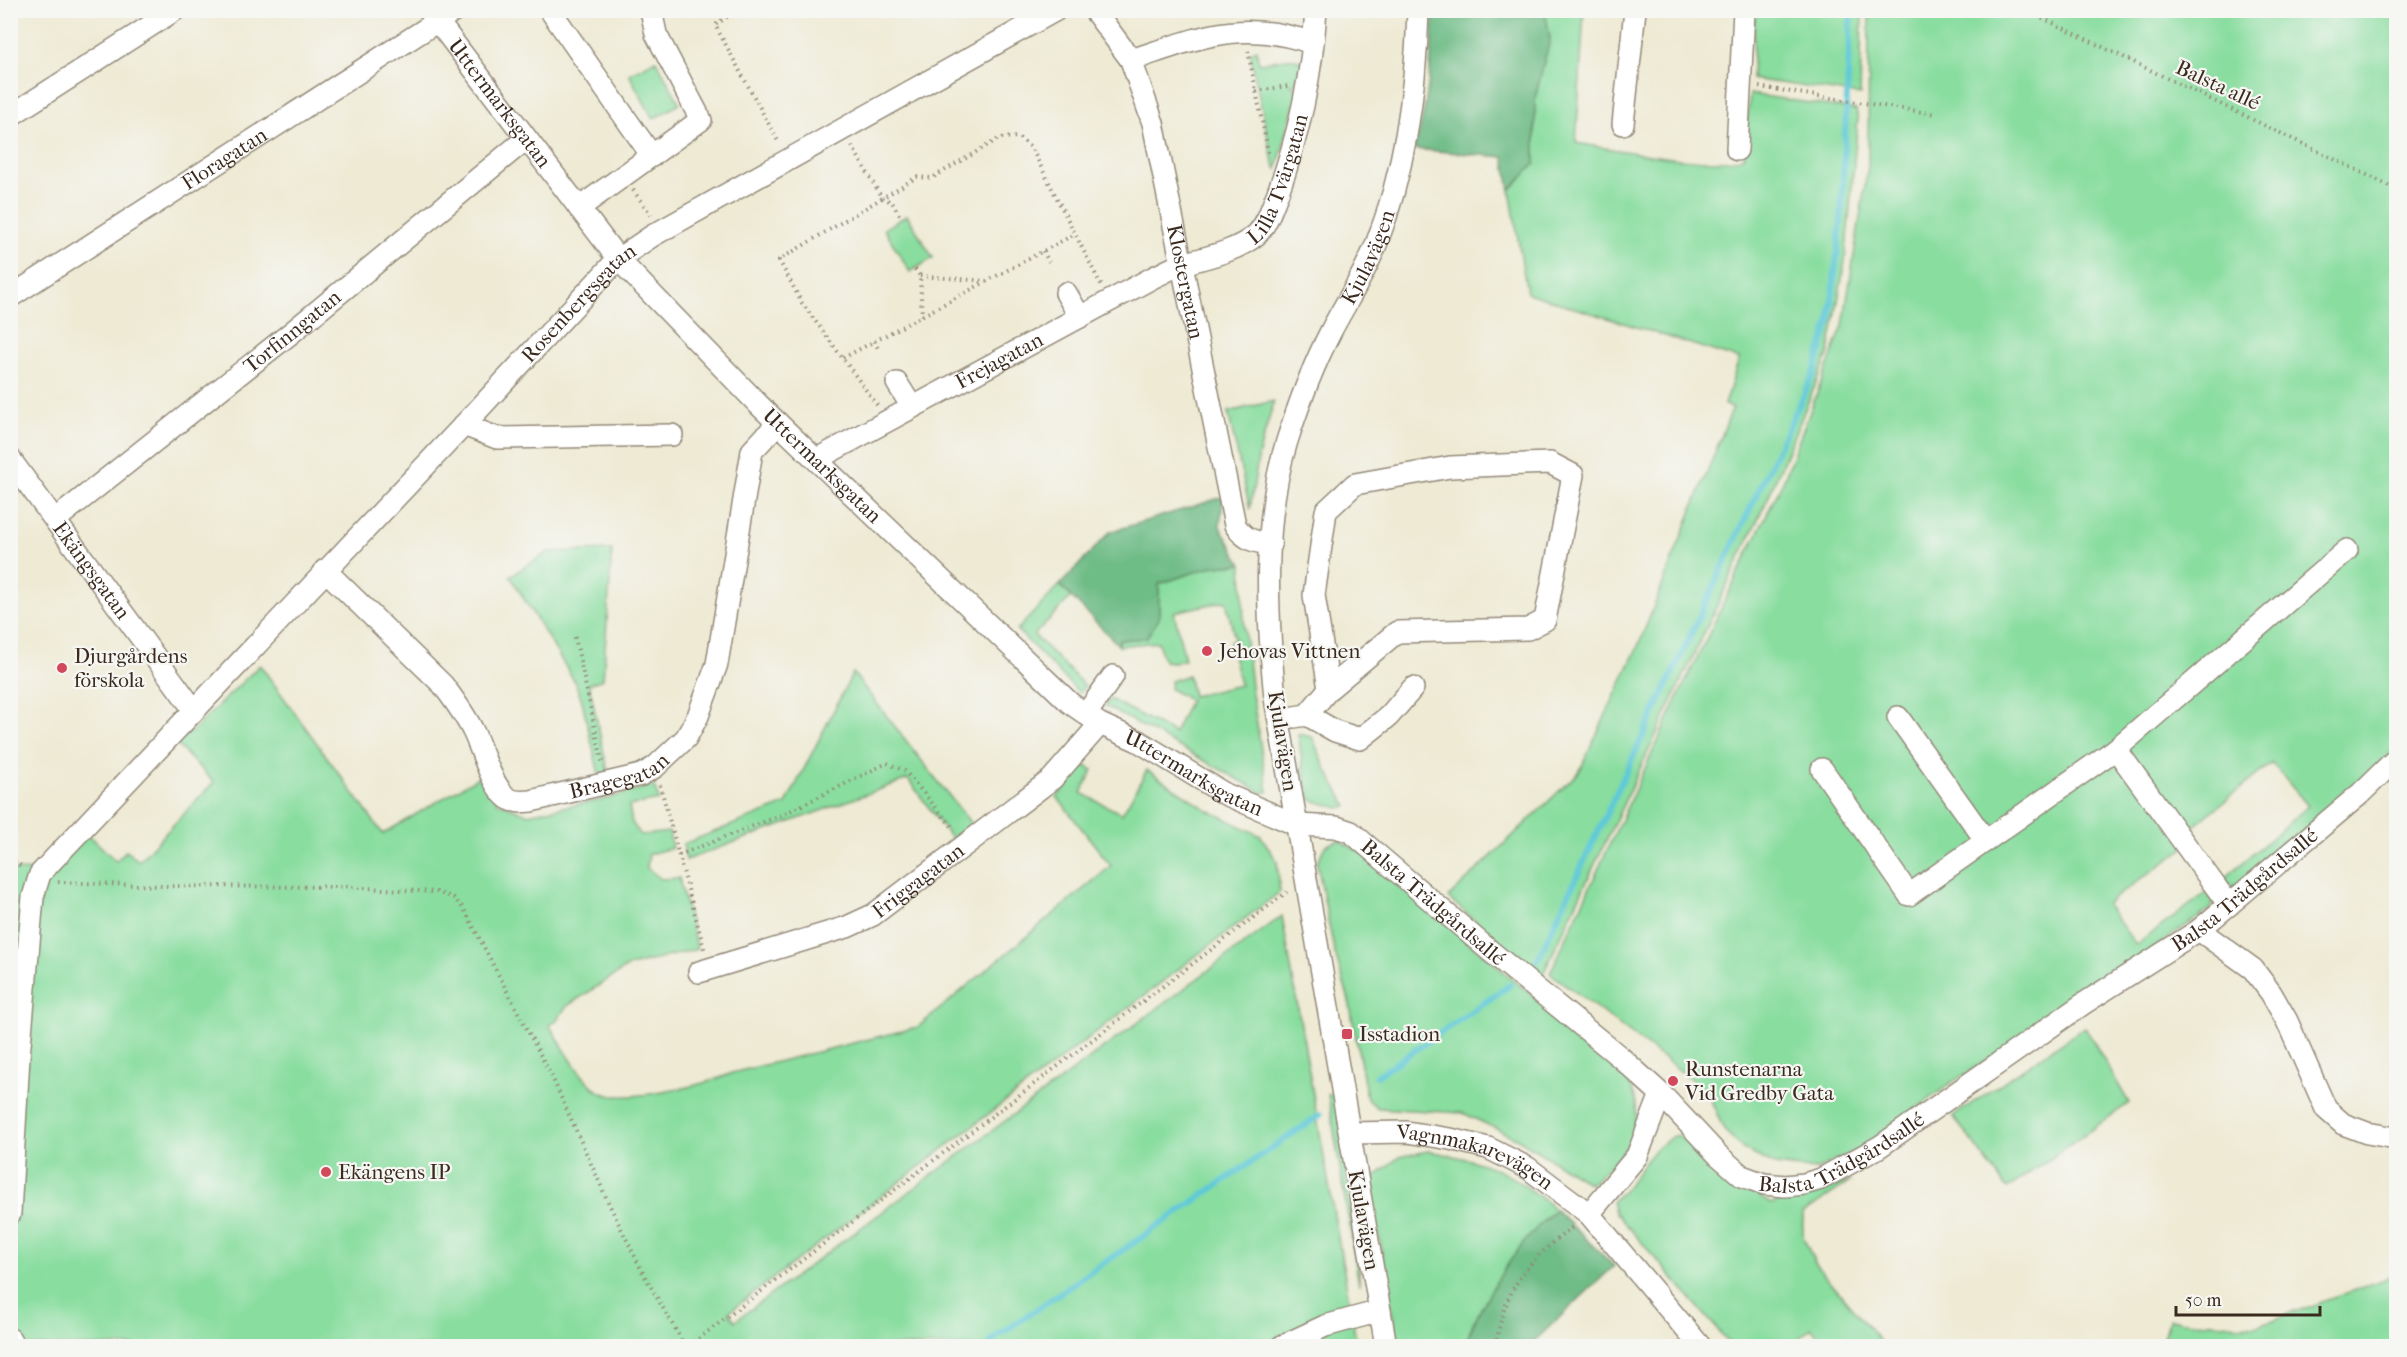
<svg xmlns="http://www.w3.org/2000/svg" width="2407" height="1357" viewBox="0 0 2407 1357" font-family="'IM FELL French Canon',serif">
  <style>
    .green { fill: #88dd9f; stroke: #62845e; stroke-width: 1.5 }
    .forest { fill: #6ebc86; stroke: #547352; stroke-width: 1.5 }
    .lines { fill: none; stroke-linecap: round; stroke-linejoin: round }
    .stream { stroke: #5ec9d8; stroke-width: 6 }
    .minor-casing { stroke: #948a79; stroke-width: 24 }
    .path { stroke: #948a79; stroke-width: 4; stroke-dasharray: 1.5 4.5; stroke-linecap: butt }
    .minor { stroke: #fff; stroke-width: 21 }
    .poi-dot { fill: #d1495b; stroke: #f6f6f2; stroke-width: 2 }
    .labels { text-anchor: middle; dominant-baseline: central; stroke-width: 4.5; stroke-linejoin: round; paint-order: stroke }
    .street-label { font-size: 21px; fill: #3b2a1e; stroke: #f6f6f2 }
    .poi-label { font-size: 21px; fill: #3b2a1e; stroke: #f6f6f2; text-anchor: start }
  </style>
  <rect width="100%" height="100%" fill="#f6f6f2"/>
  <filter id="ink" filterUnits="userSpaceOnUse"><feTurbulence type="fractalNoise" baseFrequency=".0167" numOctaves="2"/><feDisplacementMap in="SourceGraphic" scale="12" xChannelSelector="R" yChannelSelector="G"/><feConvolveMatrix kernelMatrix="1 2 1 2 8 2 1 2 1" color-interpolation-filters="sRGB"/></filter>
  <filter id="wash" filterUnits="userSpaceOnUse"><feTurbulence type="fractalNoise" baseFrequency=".008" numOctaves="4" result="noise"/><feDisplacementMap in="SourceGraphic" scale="24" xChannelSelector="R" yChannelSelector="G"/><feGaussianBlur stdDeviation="1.35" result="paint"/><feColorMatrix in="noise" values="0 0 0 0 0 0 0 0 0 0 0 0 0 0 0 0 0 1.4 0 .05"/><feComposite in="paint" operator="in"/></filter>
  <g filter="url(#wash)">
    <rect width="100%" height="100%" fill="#eeead4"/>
    <path class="green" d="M1545,11H1584L1576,143C1607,148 1722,171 1744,156L1750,94L1856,110L1858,119L1845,261L1829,352L1768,498L1542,976L1448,898L1579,772L1639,644L1733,407L1725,405L1739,359L1527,293L1510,190L1535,164V98L1550,39Z
      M1755,11H1862L1860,95L1752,79Z
      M1869,11H2396V192L2394,196L2396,198V337L2391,338L2396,424V748L2366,778L2234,889L2224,879L2308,806L2272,763L2194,826L2183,849L2106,904L2136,945L2210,890L2213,898L2210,909L2041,1026L1957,1079L1865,1146L1815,1170L1775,1165L1744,1150L1724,1130L1707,1091L1550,973L1680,693L1784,479L1843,326L1868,166Z
      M1256,49L1259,63L1292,58L1303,62L1299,83L1290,85L1298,91L1277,169L1273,162L1250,53Z
      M656,60L680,104L653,119L629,74Z
      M907,215L933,258L910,272L884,229Z
      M1274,401L1259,453L1250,509L1228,412Z
      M612,550L603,679L589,684L608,772L599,775L582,701L575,682L510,576L548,552Z
      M1242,564L1244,626L1252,694L1268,792L1263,793L1105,706L1110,699L1174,733L1190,700L1170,689L1171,681L1188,675L1193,696L1240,685L1230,641L1235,640L1226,601L1174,612L1185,660L1174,662L1164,661L1158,642L1119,646V640L1146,638L1159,618V584L1213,566Z
      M1060,585L1071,597L1034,635L1085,686L1079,693L1017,630Z
      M260,665L383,834L485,773L497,802L527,814L606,799L654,785L659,800L629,806L632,823L641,835L669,832L672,848L649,854L647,868L661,879L679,878L697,949L627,967L567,1006L555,1022L549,1025C564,1047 578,1077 600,1092C621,1105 711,1084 732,1073L918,1027L1111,866L1057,797L1084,765L1093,770L1081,793L1122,814L1147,770L1206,809L1261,836L1277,861L1280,892L729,1312L735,1321L1282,916L1357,1346H11V870L51,871L88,834L116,861L126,851L139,861L214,782L175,743L192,731Z
      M853,673L972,825L953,841L908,779L686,860L683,844L786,804Z
      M1298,734L1312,737L1327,771L1347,806L1339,808L1311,800L1304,774Z
      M1338,840L1362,853L1625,1073C1628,1082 1636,1094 1636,1104C1639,1141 1617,1162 1590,1184L1518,1139L1463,1113L1378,1108L1367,1099L1349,1000L1334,950L1317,863L1325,846Z
      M2085,1027L2129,1103L2007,1189L1953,1116Z
      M1335,1093L1359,1263V1285L1328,1094Z
      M1673,1136H1689L1752,1192L1771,1204L1851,1181L1803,1213V1237L1816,1265L1884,1346H1826L1811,1328L1790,1346H1732L1615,1212L1612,1202L1629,1184L1654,1150Z
      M1428,1151C1486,1161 1511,1171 1556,1210L1546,1217L1473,1322L1465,1346H1398L1373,1200L1372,1179L1399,1157Z
      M2396,1275V1346H2160L2169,1320L2256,1326Z"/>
    <path class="forest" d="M1433,11H1545L1550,39L1535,98V164L1510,190L1504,157L1414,149C1429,104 1432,57 1433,11Z
      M1223,497L1220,527L1242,564L1213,566L1159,584V619L1146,638L1119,640V646L1060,585L1110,532Z
      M1556,1210L1614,1266L1529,1346H1465C1479,1303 1520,1238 1556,1210Z"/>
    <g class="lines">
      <path class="stream" d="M1537,961L1814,373L1830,319L1841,220L1851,10
        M1377,1076L1510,985
        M990,1346L993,1339L1320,1115"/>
    </g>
  </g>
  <g filter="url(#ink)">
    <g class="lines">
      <defs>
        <g id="minor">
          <path id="s1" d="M429,10L618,259L759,405L1070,703L1100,724L1138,741L1225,794L1297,825L1336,827L1351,832L1489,950L1620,1057L1661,1094L1718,1155L1742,1176L1764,1184L1785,1186L1804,1184L1821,1179L1879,1147L2083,1004L2199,930L2360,794L2396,759"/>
          <path d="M550,10L652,156"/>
          <path id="s2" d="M1094,10L1131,60L1153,123L1235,525C1245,540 1254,542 1271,544"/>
          <path d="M1131,60C1199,38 1240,18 1312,43"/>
          <path d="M10,116L175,10"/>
          <path d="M1623,124L1635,10"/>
          <path d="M1737,150L1744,10"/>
          <path d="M579,208L701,120L656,34L651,10"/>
          <path d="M1066,293L1080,317"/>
          <path id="s3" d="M10,297L455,10"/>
          <path d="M897,383L912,407"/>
          <path d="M464,425L497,438L672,435"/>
          <path id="s4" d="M10,459L194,710"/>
          <path id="s5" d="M817,459L1154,277C1163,273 1173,267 1183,264C1206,257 1236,252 1256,235C1267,225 1271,209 1277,195C1299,136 1312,73 1316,10"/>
          <path id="s6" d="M55,520L291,333L526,139"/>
          <path id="s7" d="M325,570L443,685C455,701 466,716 474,733C482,750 491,783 505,796C512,803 522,802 531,801L641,775L655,767L686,738L698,716L717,664L752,451L778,423"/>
          <path d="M1086,714L1113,676"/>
          <path d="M1307,715L1329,689L1397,632L1528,629L1545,620L1573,475L1550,463L1450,467L1355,484L1326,511L1314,595L1329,689"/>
          <path d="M1294,717L1307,715L1335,731L1360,739L1389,716L1413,688"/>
          <path d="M1898,717L1986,841"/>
          <path d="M2116,749L2229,905"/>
          <path d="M1822,769L1909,895L2116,749L2347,550"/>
          <path d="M2199,930L2253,969L2271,993L2287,1021L2326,1109L2343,1124L2367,1133L2396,1138"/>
          <path id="s8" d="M699,972L847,927L873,915L1052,779L1100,724"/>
          <path id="s9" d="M1350,1133L1407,1132L1450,1139L1488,1148L1528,1168L1589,1214L1700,1346"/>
          <path id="s10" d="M10,1213L19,1057L33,897L40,874L51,862L464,425L618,259L652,236L1056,10"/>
          <path d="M1589,1214L1637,1156L1661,1094"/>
          <path d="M10,1339L14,1346"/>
          <path d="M1282,1346L1325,1326L1380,1311"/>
          <path id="s11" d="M1386,1346L1275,698C1267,616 1262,520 1287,441C1299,403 1313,366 1331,331C1346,302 1365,274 1377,242C1405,170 1416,88 1418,10"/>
        </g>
      </defs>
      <use href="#minor" class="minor-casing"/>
      <path class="path" d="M737,10L715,25L779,143
        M2026,10L2396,189
        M1248,51L1269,156
        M1759,87L1936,114
        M1256,91L1288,86
        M852,146L882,198L892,202L901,218
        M633,190L651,215
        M1043,251L1049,262
        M915,269L920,276L922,316
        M920,276L986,281
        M874,341L879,350
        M843,358L1075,234
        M877,405L802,303L779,260L917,177L932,178L1000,138L1018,137L1031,147L1101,285
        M575,637L603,765
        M660,785L705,952
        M679,855L786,813L887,763L905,771L954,829
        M10,857L22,867
        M58,882L162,886L347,887L437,892L454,898L464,909L552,1077L610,1206L644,1275L685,1346
        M689,1346L1287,892
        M1496,1346C1504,1287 1528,1260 1574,1226"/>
      <use href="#minor" class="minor"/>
    </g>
  </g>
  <g class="poi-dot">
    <circle cx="1207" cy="651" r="6"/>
    <circle cx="62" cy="668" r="6"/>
    <rect x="1341" y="1028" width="12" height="12" rx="3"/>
    <circle cx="1673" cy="1081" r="6"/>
    <circle cx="326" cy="1172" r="6"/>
  </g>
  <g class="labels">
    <g class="street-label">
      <text transform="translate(2218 85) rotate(25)">Balsta allé</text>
      <text stroke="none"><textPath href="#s1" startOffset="117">Uttermarksgatan</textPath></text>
      <text stroke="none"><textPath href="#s3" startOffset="255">Floragatan</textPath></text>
      <text stroke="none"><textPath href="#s5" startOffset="555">Lilla Tvärgatan</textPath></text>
      <text stroke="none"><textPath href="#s11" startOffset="1118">Kjulavägen</textPath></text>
      <text stroke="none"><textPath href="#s2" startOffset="291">Klostergatan</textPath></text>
      <text stroke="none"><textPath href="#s10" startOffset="1126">Rosenbergsgatan</textPath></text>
      <text stroke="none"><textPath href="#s6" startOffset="303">Torfinngatan</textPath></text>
      <text stroke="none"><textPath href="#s5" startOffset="207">Frejagatan</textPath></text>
      <text stroke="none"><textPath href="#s1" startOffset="603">Uttermarksgatan</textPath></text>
      <text stroke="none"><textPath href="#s4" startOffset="138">Ekängsgatan</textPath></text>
      <text transform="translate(1283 741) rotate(81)">Kjulavägen</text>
      <text stroke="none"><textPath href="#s7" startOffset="412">Bragegatan</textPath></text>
      <text stroke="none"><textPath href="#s1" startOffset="1089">Uttermarksgatan</textPath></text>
      <text stroke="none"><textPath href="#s8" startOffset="240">Friggagatan</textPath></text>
      <text stroke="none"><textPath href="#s1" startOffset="2376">Balsta Trädgårdsallé</textPath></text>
      <text stroke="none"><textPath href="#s1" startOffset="1368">Balsta Trädgårdsallé</textPath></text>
      <text stroke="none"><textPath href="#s1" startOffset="1890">Balsta Trädgårdsallé</textPath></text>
      <text stroke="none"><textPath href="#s9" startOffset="130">Vagnmakarevägen</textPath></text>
      <text transform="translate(1364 1220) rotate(80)">Kjulavägen</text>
    </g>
    <g class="poi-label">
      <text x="1219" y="651">Jehovas Vittnen</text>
      <text x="74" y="656">Djurgårdens<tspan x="74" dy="24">förskola</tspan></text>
      <text x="1359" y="1034">Isstadion</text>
      <text x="1685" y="1069">Runstenarna<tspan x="1685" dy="24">Vid Gredby Gata</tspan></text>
      <text x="338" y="1172">Ekängens IP</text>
    </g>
  </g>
  <rect width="2407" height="1357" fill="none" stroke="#f6f6f2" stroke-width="36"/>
  <path d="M2176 1306v9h144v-9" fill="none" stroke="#3b2a1e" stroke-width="3"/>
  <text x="2185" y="1306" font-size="18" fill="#3b2a1e" stroke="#f6f6f2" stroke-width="4.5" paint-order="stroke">50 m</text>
</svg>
